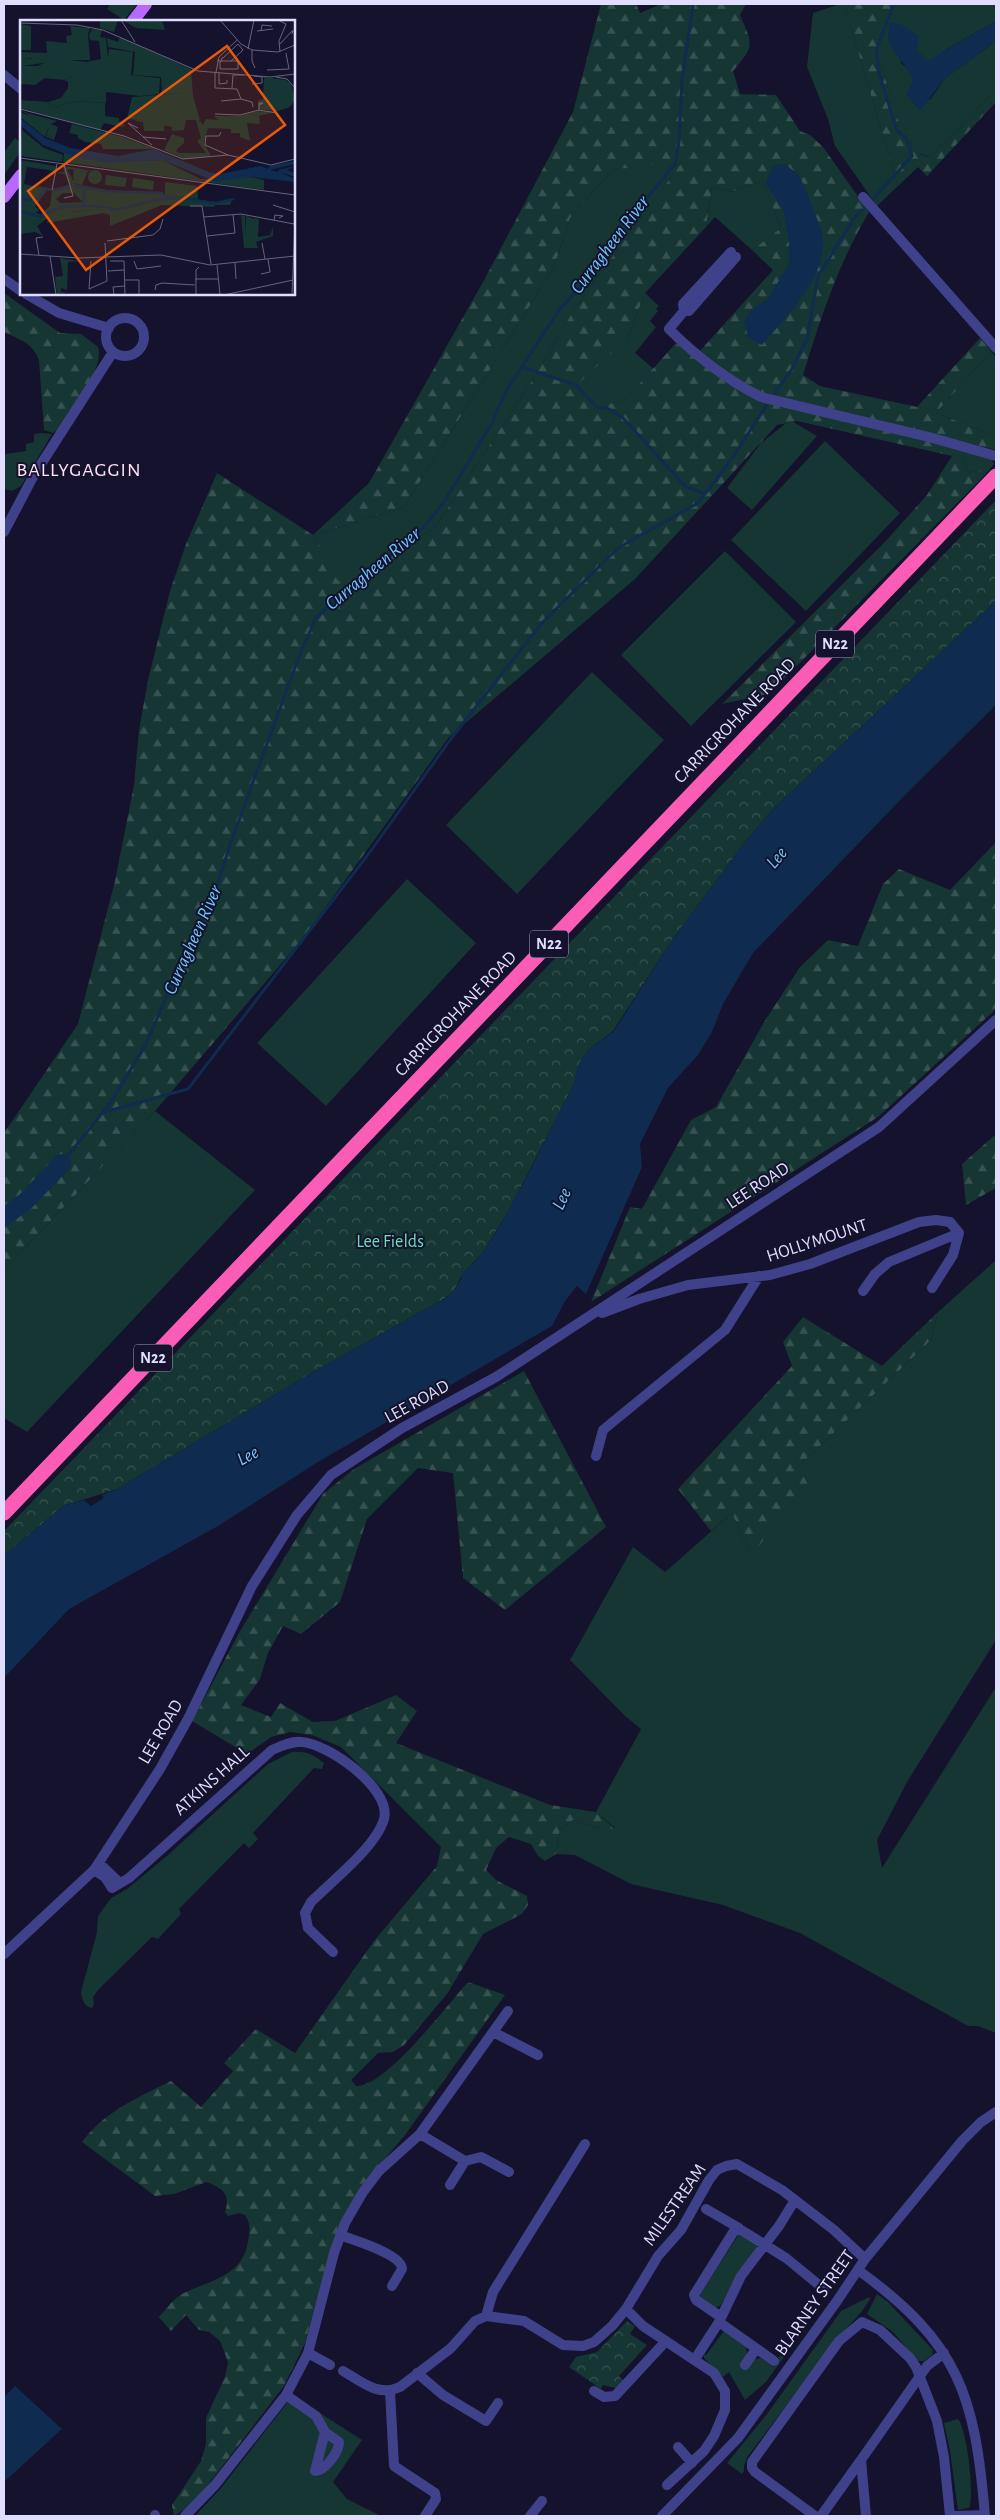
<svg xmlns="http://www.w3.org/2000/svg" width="1000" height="2520" viewBox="0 0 1000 2520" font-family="'Alegreya Sans',sans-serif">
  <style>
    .green { fill: #153632 }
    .forest { fill: url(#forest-firs); fill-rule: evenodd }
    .park { fill: url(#park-crowns) }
    .water { fill: #0f2b4f }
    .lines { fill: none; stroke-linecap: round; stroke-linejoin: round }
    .stream { stroke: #0f2b4f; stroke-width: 3 }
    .river { stroke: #0f2b4f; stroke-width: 18 }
    .minor { stroke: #3f428a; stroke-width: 10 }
    .major { stroke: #b868fc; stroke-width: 12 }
    .highway { stroke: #fb5cb6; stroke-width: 15 }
    .labels { text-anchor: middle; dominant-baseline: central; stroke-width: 4; stroke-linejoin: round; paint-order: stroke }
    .shield { fill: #14122c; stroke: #a2a1bf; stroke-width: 1 }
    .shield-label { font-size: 16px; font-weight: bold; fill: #dfdefe }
    .street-label { font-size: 18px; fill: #dfdefe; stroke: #14122c }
    .park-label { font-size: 18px; fill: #69dfb7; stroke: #14122c }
    .water-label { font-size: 19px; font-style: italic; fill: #6fc6fc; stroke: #14122c }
    .quarter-label { font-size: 20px; letter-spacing: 1px; fill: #fee0f6; stroke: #14122c }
    .inset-river { fill: none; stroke: #0f2b4f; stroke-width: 2.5 }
    .inset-road { fill: none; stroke: #656480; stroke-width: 1 }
    .view { fill: #e8590c; fill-opacity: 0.15; stroke: #e8590c; stroke-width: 2.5 }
    .inset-edge { fill: none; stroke: #dfdefe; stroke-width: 2.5 }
  </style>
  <defs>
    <pattern id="forest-firs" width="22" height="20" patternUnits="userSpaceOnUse" patternTransform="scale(1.25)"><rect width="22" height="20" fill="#153632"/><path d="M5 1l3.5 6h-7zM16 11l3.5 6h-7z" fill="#375351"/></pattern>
    <pattern id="park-crowns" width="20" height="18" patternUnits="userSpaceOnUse" patternTransform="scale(1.25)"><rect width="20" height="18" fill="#153632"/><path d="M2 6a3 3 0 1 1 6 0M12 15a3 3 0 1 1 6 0" fill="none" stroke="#375351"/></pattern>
  </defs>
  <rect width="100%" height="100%" fill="#14122c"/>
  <path class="green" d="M110,4H137L124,20L107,9Z
    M840,4H844L898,186L877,206L835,146L828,119L807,67L813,13Z
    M894,4H996V21L950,47L929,62L916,51L900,62L910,71L914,81L930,100L945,78L996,41V90L930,157L914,152L909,137L910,127L902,133L876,50Z
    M15,138L21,143V151L4,175V152Z
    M684,160L575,308L537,373L434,529L338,582L314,535L404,507L554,267L570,218L612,170Z
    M763,181L781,228L752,250L715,217L706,227L712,186L731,192Z
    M645,293L659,306L656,309L658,311L650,321L656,327L635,353L654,369L624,401L597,407L576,385L628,337Z
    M991,351L996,357V436L936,413Z
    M790,420L817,436L752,510L727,488L761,443Z
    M41,433L52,434L21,486L12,491L4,489V454L26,451V444L34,442V434Z
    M825,441L900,513L806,611L731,540Z
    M966,449L991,458L994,464L984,476L980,470L969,473L962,457Z
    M725,551L796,622L691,726L621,655Z
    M592,672L664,740L517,894L446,825Z
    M407,879L476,943L326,1106L257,1043Z
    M155,1111L255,1190L27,1432L4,1418V1270Z
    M996,1260V1640L907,1782L877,1840L882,1868L996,1687V2033L978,2026H968L800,1933L723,1905L631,1884L575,1855L556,1854L560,1830L573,1820L599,1828H615L596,1812L641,1729L625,1716L570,1660L633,1547L665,1572L732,1513L751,1555L798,1467L931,1340L938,1312Z
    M292,1752C307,1751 312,1754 324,1763L322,1769L314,1768L253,1833L258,1839L249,1848L244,1843L179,1909L181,1914L158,1939L152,1937L98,1990L93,1997L94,2004L92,2008C84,2007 82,1999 81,1992L97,1932L98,1916L111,1898L127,1889L168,1855L268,1764Z
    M739,2234L757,2244V2247L737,2275L721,2305L715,2308L700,2297L701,2293Z
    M877,2294L888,2302L933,2350L932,2355L924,2361H918L893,2332L867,2314Z
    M869,2297L870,2299C860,2317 844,2329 831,2346C803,2382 776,2420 748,2456L744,2466V2471L742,2474L727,2463L767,2414L841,2311Z
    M724,2331L746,2347L747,2354L754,2359L761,2358L774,2367L785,2347L789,2350L766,2382L745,2400L729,2372L723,2377L704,2358V2354L706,2355Z
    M292,2395L362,2440L333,2482L347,2499L381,2516H195L221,2488L284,2407Z
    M958,2419C967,2429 975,2497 969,2508L958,2510L950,2451L944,2423Z"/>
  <path class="forest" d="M601,4H636L640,13L661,4H746L740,15C753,45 755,45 733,71L740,94L776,95L800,131L810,135L823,147L869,212C837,267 822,314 803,375L820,386L917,407L980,338L991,351L936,413L996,436V450L763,393L741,382L699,352L773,270L752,250L781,228L763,181L731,192L712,186L706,227L645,293L628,337L577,385L597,406L624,401L676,343L742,390L966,449L962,457L969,473L980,470L984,476L769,694L722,704L884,543L927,495L952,456L797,421L777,425L635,579L449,737L304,937L155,1111L4,1270V1133L78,1024L115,881L134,785L139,730L148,680L170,591L186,544L217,473L313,535L369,483L483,282L573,112ZM683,161L575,308L537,373L434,529L338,581L314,535L404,507L554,267L570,218L612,170Z
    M844,4H894L876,50L902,132L911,126C907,143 912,155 930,157L996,90V102L927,176L918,167L898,186Z
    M4,293L60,333L81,334L98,347C105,369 71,411 58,430L53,433L44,430L39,360C33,343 19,339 4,332Z
    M996,842V1009L878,1117L591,1302L630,1207L642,1209L691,1120L716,1107L766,1019L800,967L828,940L858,946L883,884L899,869L950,890Z
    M996,1134V1188L966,1205L962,1164Z
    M938,1312L931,1340L798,1467L809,1486L751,1555L732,1513L711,1531L678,1489L792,1366L783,1342L803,1317L882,1366Z
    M524,1371L606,1527L505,1610L463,1578L453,1473L418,1468L367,1519L340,1602L301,1634L283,1626L268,1653L260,1679L241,1705L271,1717L280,1703L313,1722L335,1721L396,1695L417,1711L396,1743L550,1805L596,1812L615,1829L599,1828L573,1820L560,1830L556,1854L545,1861L538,1856L531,1844L509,1837L496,1848L486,1870L496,1880L527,1896L528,1905L522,1914L483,1934L447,1994L404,2045L393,2052L378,2053L351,2080L356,2086C386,2087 447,2005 468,1982L505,1995L405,2135L378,2167L330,2252L305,2343L284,2386L194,2503L174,2516L172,2505L201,2461L206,2444V2418L225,2377L228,2362L220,2341L209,2332L199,2330L186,2315L171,2331L159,2317C166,2309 175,2297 184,2293C211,2280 243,2276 248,2241C250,2230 251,2224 245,2215L239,2213L228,2216L225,2212C231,2194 223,2189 207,2182L174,2194L155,2196L82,2142C104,2112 138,2097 171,2081L201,2107L233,2071L224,2063L256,2029L295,2053L374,1941L437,1866L441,1847L341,1747L312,1735L290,1732L271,1737L247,1754L192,1721L239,1633L323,1494L354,1469Z"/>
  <path class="park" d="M996,500V601L773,809L748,838L672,940L613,1031L588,1050L578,1066L574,1084L509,1210L483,1252L462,1275L454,1291L442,1300L308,1375L117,1489L63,1506L4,1556V1531Z
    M627,2321L635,2326L630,2334L647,2345L619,2376L624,2382L616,2388L603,2385L601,2389L569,2367L576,2357L597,2352Z"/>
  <path class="water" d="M996,21V41L945,78L920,111L906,94L913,81C907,58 880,52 891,22L905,26L919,37L916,51L929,61L950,47Z
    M784,164C803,176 803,183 811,204C816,216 823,231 823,244C823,281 784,319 762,345L748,337L744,321L751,310L767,300L789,264V243L784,212L766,184L773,166Z
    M996,601V705L906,794L753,953L723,1004L712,1032L698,1055L668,1088L640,1144L642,1167L586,1294L577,1286L565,1301L552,1326L318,1462L218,1526L69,1609L4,1678V1556L63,1506L84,1500L91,1506L104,1498L102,1495L117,1489L308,1375L442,1300L454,1291L462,1277L461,1272C487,1269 557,1113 574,1084L578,1066L588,1050L614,1031L672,940L748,838L773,809Z
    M15,2386L62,2429L4,2482V2397Z"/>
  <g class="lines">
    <path class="stream" d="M874,198L912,156L906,138L897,131L879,73L876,50L894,4
      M522,367L576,385L597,407L609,409L623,418L685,486L705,494
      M775,393L792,369L807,339L818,276L855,217L862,210
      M104,1112L188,1089L370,852L450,740L541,624L618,548L698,503L733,457L766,406
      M62,1163L111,1102L146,1044L181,963L212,902L230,845L298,659L316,618L364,573L397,551L423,528L444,502L492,423L506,391L559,310L580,287L622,223L642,204L675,164L679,142L682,80L693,4"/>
    <path class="river" d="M4,1217L26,1201L62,1163"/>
    <path class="minor" d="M4,75L21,89
      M863,197L996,348
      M736,257L689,311H684L669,329C696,356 727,380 761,397L929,437L996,456
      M4,279L21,291
      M26,294L59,313L109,328
      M684,311L683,304L731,252
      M106 337a19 19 0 1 1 38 0a19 19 0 1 1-38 0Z
      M4,532L34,475L113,352
      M932,1288L953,1255L959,1233
      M602,1313L639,1299L688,1285L770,1275L810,1264L919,1222L936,1220L950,1222L959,1233L889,1262L875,1274L863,1291
      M596,1456L603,1430L725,1330L759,1276
      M99,1863L120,1883
      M94,1870L105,1877L112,1888L129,1878L272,1750C281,1746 291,1741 301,1742C328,1743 392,1789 384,1819C376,1847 332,1881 311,1902L305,1913L308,1928L333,1952
      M4,1954L94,1870L160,1769L188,1719L252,1586L297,1515L331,1475L402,1428L496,1377L879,1127L996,1020
      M493,2032L538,2055
      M420,2134L465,2161L481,2157L509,2172
      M450,2185L465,2161
      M706,2209L739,2228
      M340,2235C353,2240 402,2254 402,2269L392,2286
      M858,2270C959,2343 975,2395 985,2516
      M626,2309L643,2326L714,2373L725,2391V2410L714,2436L704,2451L667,2485
      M486,2316L493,2292L585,2144
      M721,2317L696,2300L694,2295L734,2231L738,2228L786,2258L824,2289
      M719,2322L774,2361
      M308,2353L330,2365
      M695,2359L719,2322L741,2276L779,2226L795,2200
      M745,2365L756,2349
      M343,2371C362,2382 378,2397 400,2387L451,2348L475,2321L486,2316L524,2321L563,2345L583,2346L594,2342L612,2326L626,2309L658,2256L681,2230L709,2180L717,2170L726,2166L737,2164L782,2190L834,2230L865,2259
      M417,2373L443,2395L486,2421L498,2403
      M390,2391L394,2466L435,2493L436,2499L425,2516
      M594,2391L604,2397L615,2396L666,2341
      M286,2395L316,2416L325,2432L339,2442C339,2452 325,2471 315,2471L325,2432
      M678,2447L692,2463
      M155,2516V2515
      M185,2516L215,2485L286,2395L308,2353L334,2253L345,2223L363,2192L379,2171L420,2134L508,2011
      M530,2516L542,2501
      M662,2516L738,2438L837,2301L865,2259L962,2141L981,2122L996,2112
      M815,2516L755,2472L752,2468V2462L839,2341L862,2322L880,2330L910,2358L916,2367L937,2421L944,2457L950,2516
      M821,2516L861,2460
      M866,2516L861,2460L927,2366L944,2353
      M954,2516L985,2515"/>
    <path class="major" d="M133,21L146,4
      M4,197L21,175"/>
    <path class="highway" d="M4,1513L996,476"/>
  </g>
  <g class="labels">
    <g class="shield">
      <rect x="816" y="630.5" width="38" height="27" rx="4"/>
      <rect x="530" y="930.5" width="38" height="27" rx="4"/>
      <rect x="134" y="1344.5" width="38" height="27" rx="4"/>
    </g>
    <g class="shield-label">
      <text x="835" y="644">N22</text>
      <text x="549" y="944">N22</text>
      <text x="153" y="1358">N22</text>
    </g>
    <g class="street-label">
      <text transform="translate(735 721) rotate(-46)">CARRIGROHANE ROAD</text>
      <text transform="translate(456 1014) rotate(-46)">CARRIGROHANE ROAD</text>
      <text transform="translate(758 1186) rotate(-33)">LEE ROAD</text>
      <text transform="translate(817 1241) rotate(-18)">HOLLYMOUNT</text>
      <text transform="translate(417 1402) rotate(-29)">LEE ROAD</text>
      <text transform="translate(161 1732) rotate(-60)">LEE ROAD</text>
      <text transform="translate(212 1781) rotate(-42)">ATKINS HALL</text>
      <text transform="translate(675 2205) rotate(-55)">MILESTREAM</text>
      <text transform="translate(815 2303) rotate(-55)">BLARNEY STREET</text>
    </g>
    <g class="park-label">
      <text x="390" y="1242">Lee Fields</text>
    </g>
    <g class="water-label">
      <text transform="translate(610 245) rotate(-53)">Curragheen River</text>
      <text transform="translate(373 569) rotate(-40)">Curragheen River</text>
      <text transform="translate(777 858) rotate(-50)">Lee</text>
      <text transform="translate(193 940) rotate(-66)">Curragheen River</text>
      <text transform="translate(562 1199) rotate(-64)">Lee</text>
      <text transform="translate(248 1456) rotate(-28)">Lee</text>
    </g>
    <g class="quarter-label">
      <text x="79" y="470">BALLYGAGGIN</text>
    </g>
  </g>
  <g transform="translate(20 20)">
    <rect width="275" height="275" fill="#14122c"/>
    <path d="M80,0H98L94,12L80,8ZM102,0H142L145,10L116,8ZM0,4L11,6V30H0ZM50,6L70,8L68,14L70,40H51L66,42L81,39L79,21L70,20L69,15L72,9L82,10L80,17L86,18L88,38L89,29L113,32L111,55L140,58L139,74L120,76L86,72V83L57,81L35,87L31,84L28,82L41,78L48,68V62L44,60L51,57L36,41L3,46V42L12,38L5,39L0,44V32L27,33L26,21L47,23L46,16L52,15ZM100,17L171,49L173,76L180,100H166L164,110L152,111V107L143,105L145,102L107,99L112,77L162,73L142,74L141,57L113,55L115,32L88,27L87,18L98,22ZM244,57L266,60L271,64L275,80L270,87L258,91L238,89V81L243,79ZM0,92L38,107L34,120L26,117L29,106L25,117L0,97ZM2,110L24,128L43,135L42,142L0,136ZM0,140L36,146L35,151L7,147L4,164L25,169L8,193L0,192ZM54,149L68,151L62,165L53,163V160H57L53,159ZM68 157a7 7 0 1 1 14 0a7 7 0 1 1-14 0ZM86,155L107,158L105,167L85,165ZM113,158L134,161L133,170L112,167ZM145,162L177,166L178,179L145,174ZM83,185L92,190L90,195L82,189L50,192L39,187ZM8,195L22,197L14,205H1L0,199H9L5,196ZM226,196L234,199L236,217H225ZM40,238L60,241L48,242L47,270L41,268V272H47L37,275L35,257L43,256Z" fill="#153632"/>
    <path d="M5,39H13L3,42V46H18L29,40L51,42V57L44,60L25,58L15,65L0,64V44ZM0,80L28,82L35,87L57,81L85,83V96L99,98V101L105,105L102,107L84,103L80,110L0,88ZM0,90L7,93L37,101L29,105L22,103ZM238,91L255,92L239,96L240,104L227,103L230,121L220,117V113H211V109L188,108L184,123L191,136L165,139L144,130L152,114L164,118V123L156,130L158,133H186L177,121L181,118L175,96L183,105L186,99L198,100L194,96H220ZM118,99L145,101L144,111H124L123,102L115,101ZM52,104L103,117L135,129H83L81,124L65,122L58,118V115L49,113ZM43,146L80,152L47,149L55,164L98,172L145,174L195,182L212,180L210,185H195L194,187L142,185L90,206V195L83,193L27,203L28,198L17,206L23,216L15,212L0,214V203L14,205L22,197L8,195L9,199H0V192H8L9,181L19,178L25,169L12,165L29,168L15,186L19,190L16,193L21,194L30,186L32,169L49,165L45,154L36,153L44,152ZM43,173H54L63,182L40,183L36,179ZM82,185L92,190L90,194L82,189L50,192L40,187ZM221,195L239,199L238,217L250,215L253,207V216L236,222L238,228H224ZM225,196L234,198L235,217H225Z" fill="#153632" fill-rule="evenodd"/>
    <path d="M44,133L85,142L142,140L181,159L232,157L244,160V170L43,142Z" fill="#153632"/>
    <path d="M0,98L25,118L51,128L98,136L134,129L189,152L199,154L241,146L248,149L249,146L275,141V144L250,150L259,152L258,150L275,146L267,150L275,153V157L260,152L275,159V162L232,157L194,161L142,140L89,143L54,137L23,125L0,105Z" fill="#0f2b4f"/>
    <path class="inset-river" d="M54,166L84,171L141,173L148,178M64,167V187M34,170L52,166M154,178L196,183L214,179M0,180L19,178L26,169L31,170M0,192L22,196L40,187L80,186L96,190L140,179L154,178"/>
    <path class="inset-road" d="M101,0L115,22M200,0L221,24L232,30L258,32L275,25M258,0L266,4L259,21L260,32M0,3L57,5L83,10L178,51L250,57L275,54M237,11L253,9M241,11L242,5L252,6M259,25L273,10L272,14M228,29L234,0M232,30V41L235,48M197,40L199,41H211L223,30L218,24L203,38H202L201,41L200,42V49H218V41H211M247,50L269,49L266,33M195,52V68L217,69L221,79M196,52L199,37L217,20M199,53V64L207,63V60M256,57L267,59L275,68M232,64L242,63V57L234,56M212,68L213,55H224M201,81L221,79L232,82L233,87M0,89L104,116L163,139L208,135L251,145L275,139M239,90V83H243L239,85M195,94L220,95L239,90L257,93M118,108L108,103L132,125M201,112L199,116H186L185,125L208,135M123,117L146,119M0,138L275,175M32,170L37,144M44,178L53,176L44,145M253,185L275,192M170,186H182L191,244M184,197L221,194L274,204M254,200L255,195L263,196L259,198M187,216L215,213L213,195M87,221L133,215L140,209L143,199M242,223L245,239M0,234L59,238L141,235L190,245L275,236M19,235L16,218L23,217M30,236L36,275M71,241L69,269L87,261L85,223M90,241H104L105,275M114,241L117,249L141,246M215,243L216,259M197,245L200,275M88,251L104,250M241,254L250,252L248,239M175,259H198M105,260H119V275M135,270L136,265L142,263L175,265M94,275L93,267L105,266M176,275V250L179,247M204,275L273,260M272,275L275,202"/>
    <path class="view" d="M207,26L265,105L66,250L8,171Z"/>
    <rect width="275" height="275" class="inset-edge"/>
  </g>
  <rect width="1000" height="2520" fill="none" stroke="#dfdefe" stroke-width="10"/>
</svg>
